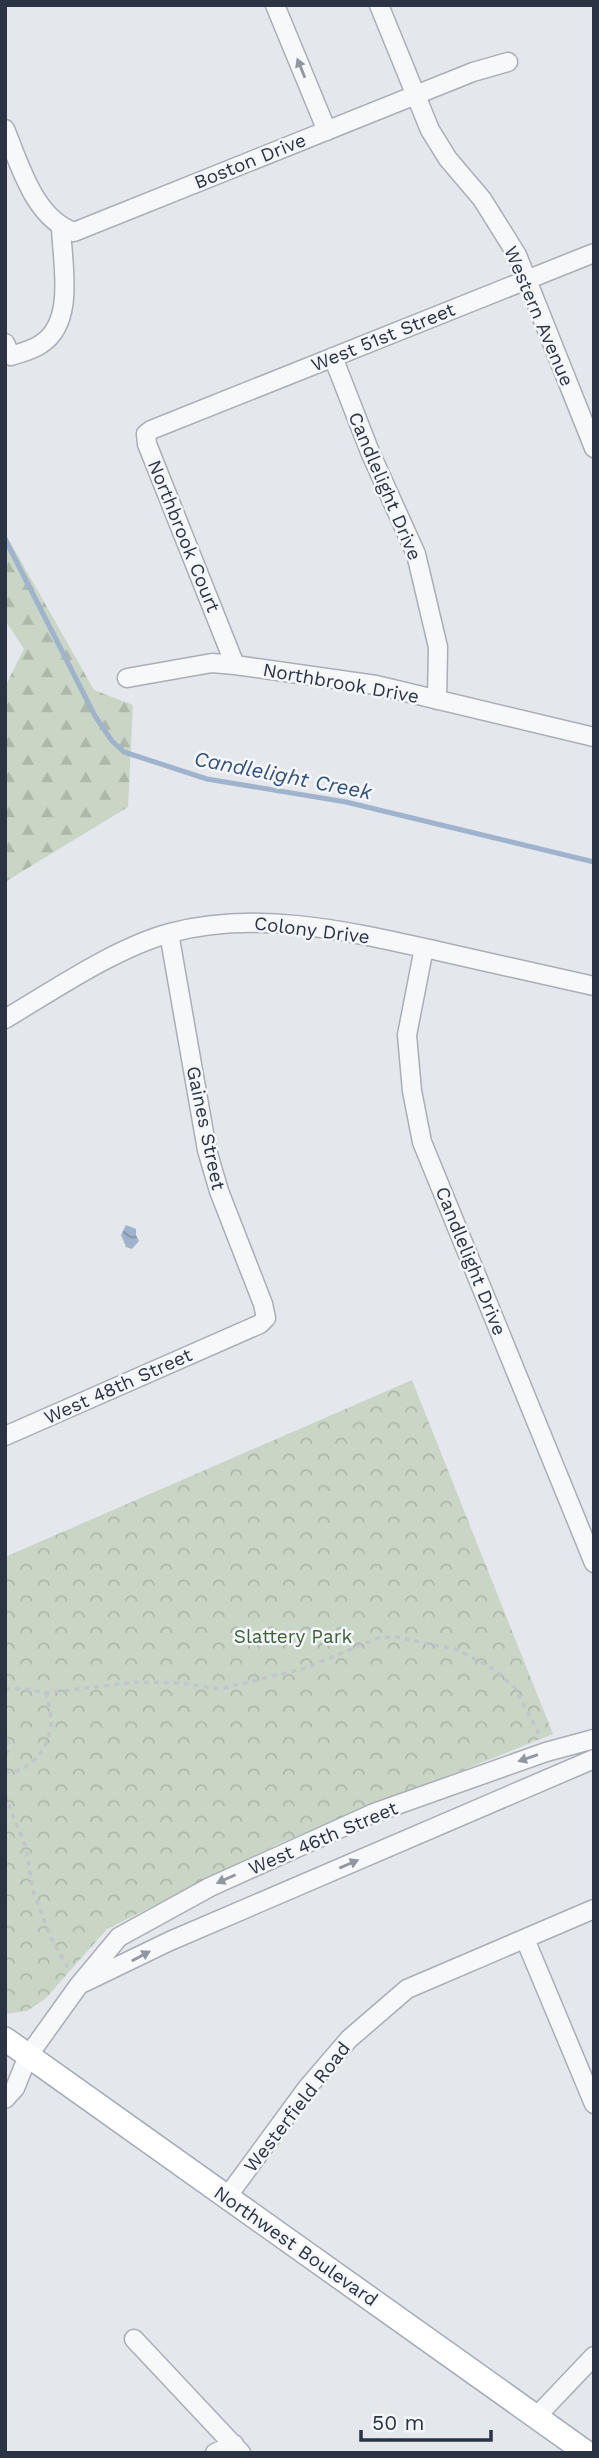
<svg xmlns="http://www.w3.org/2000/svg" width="599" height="2458" viewBox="0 0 599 2458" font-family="'Work Sans',sans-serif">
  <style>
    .forest { fill: url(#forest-firs) }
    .park { fill: url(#park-crowns) }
    .water { fill: url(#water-waves) }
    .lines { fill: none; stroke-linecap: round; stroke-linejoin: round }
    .stream { stroke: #9fb4cc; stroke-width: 5 }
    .minor-casing { stroke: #a9aeb7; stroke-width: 21 }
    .major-casing { stroke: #a3abb8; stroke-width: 26 }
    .path { stroke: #c2c5cb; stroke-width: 3.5; stroke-dasharray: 5 5; stroke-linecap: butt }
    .minor { stroke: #f7f8fa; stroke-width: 18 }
    .major { stroke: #fff; stroke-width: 23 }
    .oneway { fill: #9196a0 }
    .labels { text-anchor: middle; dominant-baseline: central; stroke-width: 5; stroke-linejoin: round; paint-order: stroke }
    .street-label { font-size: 19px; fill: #2b3445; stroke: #f4f6f9 }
    .park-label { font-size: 19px; fill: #3f6138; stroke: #f4f6f9 }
    .water-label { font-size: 21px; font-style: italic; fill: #34527a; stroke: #f4f6f9 }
  </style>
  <defs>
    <pattern id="forest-firs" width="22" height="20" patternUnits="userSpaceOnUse" patternTransform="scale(1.75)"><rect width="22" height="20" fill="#c9d6c5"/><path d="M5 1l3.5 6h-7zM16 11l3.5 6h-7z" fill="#adb8ab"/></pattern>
    <pattern id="park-crowns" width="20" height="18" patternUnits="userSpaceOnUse" patternTransform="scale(1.75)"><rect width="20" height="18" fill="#c9d6c5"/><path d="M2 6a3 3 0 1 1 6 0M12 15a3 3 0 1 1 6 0" fill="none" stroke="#adb8ab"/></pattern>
    <pattern id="water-waves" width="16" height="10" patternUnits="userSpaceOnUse" patternTransform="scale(1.75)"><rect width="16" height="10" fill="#9fb4cc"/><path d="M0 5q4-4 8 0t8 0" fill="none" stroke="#8293a7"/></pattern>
  </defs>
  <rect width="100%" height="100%" fill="#e4e7ec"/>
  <path class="forest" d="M5,533L94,690L133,705L128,807L5,882V687L24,649L5,620Z"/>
  <path class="park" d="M412,1380L553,1734L278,1844L107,1929L45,1999L27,2011L5,2014V1557Z"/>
  <path class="water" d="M126,1225L136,1229V1235L139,1241L132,1249L126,1247L121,1235Z"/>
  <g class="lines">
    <path class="stream" d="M5,539L95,716L112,741L124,752L207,779L346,802L594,862"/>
    <defs>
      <path id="minor" d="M275,5L327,131
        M379,5L430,130L448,159L482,199L517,255L594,448
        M5,129C20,165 34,218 74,232L473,72L508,62
        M5,343L11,356C20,353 33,350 41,344C76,322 62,262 61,227
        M333,357L370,452L416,554L438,647L437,700
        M235,665L147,444L146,434L151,430L594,253
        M127,678L212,663L235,665L376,685L594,737
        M424,948L407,1035L412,1091L422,1142L594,1563
        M5,1019C54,990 115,948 170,933C258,909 351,932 438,951C490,963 542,974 594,986
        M5,1436L260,1324L266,1318L263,1304L219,1191L207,1150L169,933
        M525,1939L594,2104
        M83,1983L170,1941L594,1759
        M5,2099L15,2088L28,2056L79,1985L119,1937L210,1887L374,1813L546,1752L594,1739
        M227,2197L307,2088L349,2039L407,1989L594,1909
        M134,2339L241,2453
        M536,2417L594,2356
        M215,2453L234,2444"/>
      <path id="major" d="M5,2039L587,2453"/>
    </defs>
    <use href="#minor" class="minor-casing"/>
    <use href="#major" class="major-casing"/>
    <path class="path" d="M5,1689H27L46,1693L136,1682L180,1683L220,1689L306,1668L378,1638L396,1637L458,1650L495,1670L515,1688L541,1738
      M5,1730L9,1747L5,1758
      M5,1772C30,1774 51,1746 51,1722C51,1712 48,1702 46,1693
      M5,1795L26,1848L33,1891L50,1936L69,1969"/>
    <use href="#minor" class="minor"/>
    <use href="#major" class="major"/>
  </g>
  <defs><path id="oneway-solid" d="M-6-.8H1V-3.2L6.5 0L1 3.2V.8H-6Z" transform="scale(1.75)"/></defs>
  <g class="oneway">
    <use href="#oneway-solid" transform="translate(301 68) rotate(-112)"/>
    <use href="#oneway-solid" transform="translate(528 1758) rotate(161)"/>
    <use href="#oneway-solid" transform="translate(349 1864) rotate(-23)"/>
    <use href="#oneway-solid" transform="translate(226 1879) rotate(156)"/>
    <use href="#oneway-solid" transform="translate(141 1956) rotate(-28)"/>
  </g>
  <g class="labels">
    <g class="street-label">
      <text transform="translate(250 161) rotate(-22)">Boston Drive</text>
      <text transform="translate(539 316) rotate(67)">Western Avenue</text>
      <text transform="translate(383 337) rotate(-22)">West 51st Street</text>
      <text transform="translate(385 486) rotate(67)">Candlelight Drive</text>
      <text transform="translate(184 536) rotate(68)">Northbrook Court</text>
      <text transform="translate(341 683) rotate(10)">Northbrook Drive</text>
      <text transform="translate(312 930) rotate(7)">Colony Drive</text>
      <text transform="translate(206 1128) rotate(78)">Gaines Street</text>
      <text transform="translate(471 1261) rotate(68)">Candlelight Drive</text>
      <text transform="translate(118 1386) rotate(-24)">West 48th Street</text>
      <text transform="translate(323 1838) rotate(-23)">West 46th Street</text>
      <text transform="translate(297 2107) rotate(-52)">Westerfield Road</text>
      <text transform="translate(296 2246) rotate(35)">Northwest Boulevard</text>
    </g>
    <g class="park-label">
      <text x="293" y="1636">Slattery Park</text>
    </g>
    <g class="water-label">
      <text transform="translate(283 775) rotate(11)">Candlelight Creek</text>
    </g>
  </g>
  <rect width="599" height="2458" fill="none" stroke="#2b3445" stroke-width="14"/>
  <path d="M361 2430v10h130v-10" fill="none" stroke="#2b3445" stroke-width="3.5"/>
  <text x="372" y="2430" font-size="21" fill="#2b3445" stroke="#f4f6f9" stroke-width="5" paint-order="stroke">50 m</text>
</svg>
